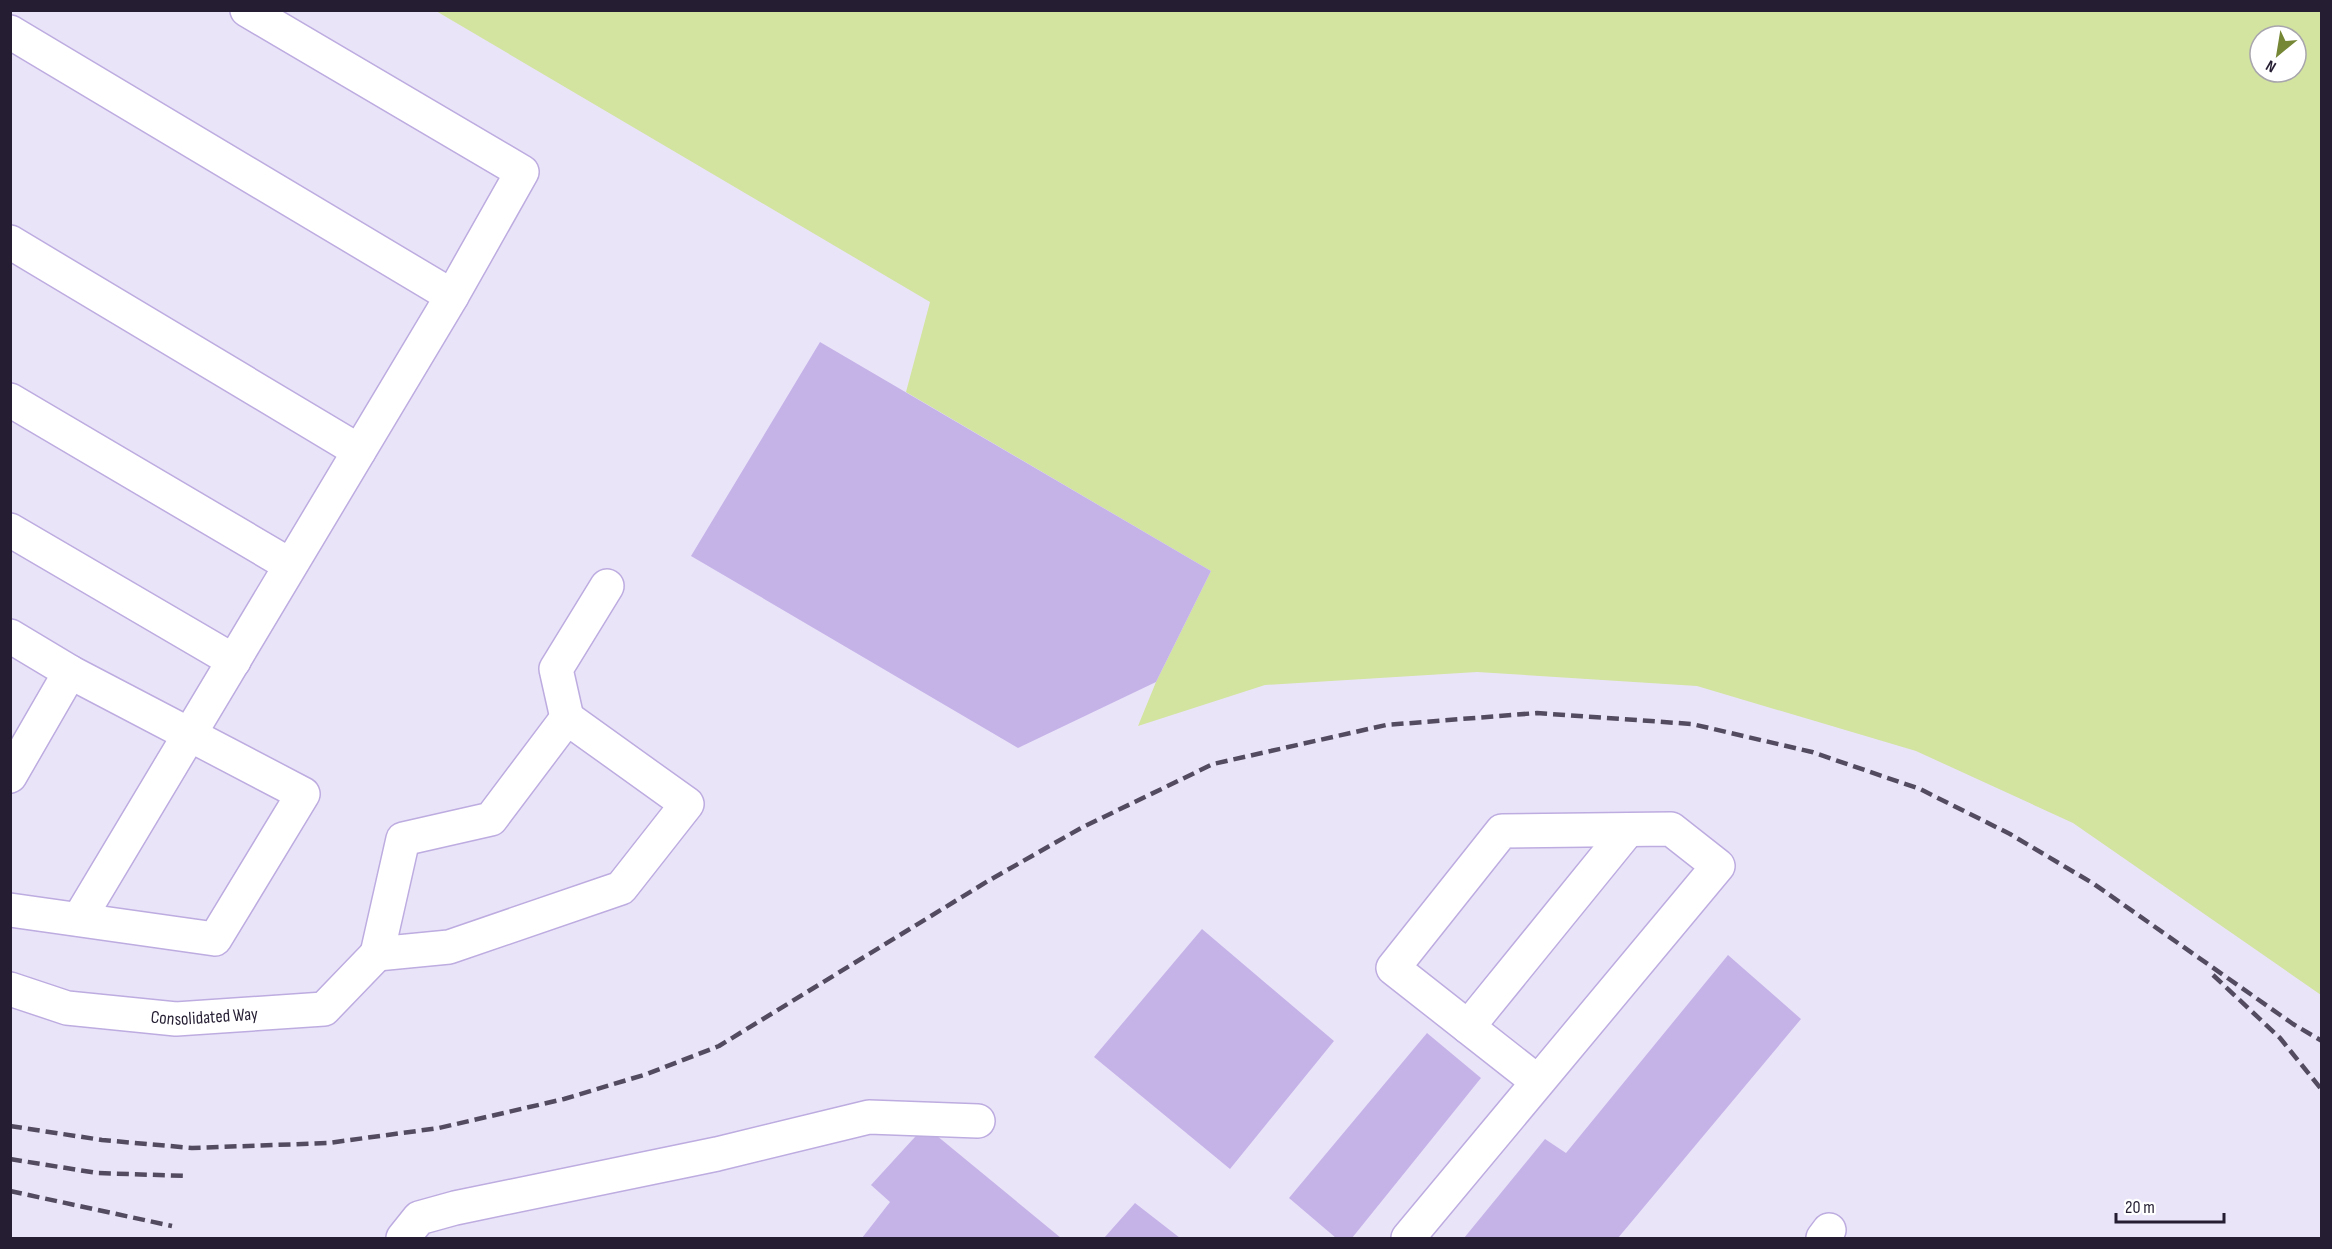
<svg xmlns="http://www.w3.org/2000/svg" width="2332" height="1249" viewBox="0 0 2332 1249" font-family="'Sofia Sans Condensed',sans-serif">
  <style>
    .green { fill: #d2e49f; fill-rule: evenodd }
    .building { fill: #c5b3e8 }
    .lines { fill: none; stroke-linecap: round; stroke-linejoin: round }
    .minor-casing { stroke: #bdace0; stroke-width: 36 }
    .minor { stroke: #fff; stroke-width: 33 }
    .rail { stroke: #534c60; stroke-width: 4.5; stroke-dasharray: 12 6; stroke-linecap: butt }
    .labels { text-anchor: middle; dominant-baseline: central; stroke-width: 6; stroke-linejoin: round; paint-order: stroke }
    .street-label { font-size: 18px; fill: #251e32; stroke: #fff }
  </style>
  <rect width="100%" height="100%" fill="#eae4f9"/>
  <path class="green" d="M436,11H2321V995L2073,823L1916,751L1697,686L1477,672L1265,685L1138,726L1156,682L1211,571L906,392L930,302ZM2260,36H2296V72H2260Z"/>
  <path class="building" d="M820,342L1211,571L1156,682L1018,748L691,556Z
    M1202,929L1334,1041L1230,1169L1094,1057Z
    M1728,955L1801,1019L1618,1238H1464L1545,1139L1566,1153Z
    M1427,1033L1481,1078L1352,1238H1336L1289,1198Z
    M925,1126L1061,1238H862L890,1202L871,1185Z
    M1135,1203L1180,1238H1104Z"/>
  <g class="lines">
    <defs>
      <g id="minor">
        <path d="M247,10L522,172L452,296"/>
        <path d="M10,32L452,296L79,919"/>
        <path d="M10,242L359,451"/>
        <path d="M10,400L290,565"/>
        <path d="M10,530L234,661"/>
        <path d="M10,636L70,672L10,776"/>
        <path d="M567,718L687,804L621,888L449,947L377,954L403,839L491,819Z"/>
        <path d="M567,718L556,669L607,586"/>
        <path d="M10,910L215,939L303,794L70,672"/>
        <path id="s1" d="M10,989L67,1008L176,1019L324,1009L377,954"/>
        <path d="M1468,1027L1628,830"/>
        <path d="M403,1238L419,1218L455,1208L717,1154L869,1117L978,1121"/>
        <path d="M1408,1238L1718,866L1671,829L1502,831L1393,968L1538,1082"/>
        <path d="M1823,1238L1829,1230"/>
      </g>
    </defs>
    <use href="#minor" class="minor-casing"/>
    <use href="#minor" class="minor"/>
    <path class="rail" d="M2213,975L2280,1038L2322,1090
      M10,1126L102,1140L192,1148L328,1143L439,1128L564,1099L647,1074L719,1046L988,881L1081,828L1213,764L1386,725L1537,713L1692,724L1812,752L1920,789L2010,834L2094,884L2293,1024L2322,1041
      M10,1159L97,1173L188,1176
      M10,1191L172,1226"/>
  </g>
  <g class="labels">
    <g class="street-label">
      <text stroke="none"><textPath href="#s1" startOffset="198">Consolidated Way</textPath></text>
    </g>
  </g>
  <rect width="2332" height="1249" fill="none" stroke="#251e32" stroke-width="24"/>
  <g transform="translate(2278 54) rotate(210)"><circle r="28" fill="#ffffff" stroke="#a8a5ad" stroke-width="1.5"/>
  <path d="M0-4.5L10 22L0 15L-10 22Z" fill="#758635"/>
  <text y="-9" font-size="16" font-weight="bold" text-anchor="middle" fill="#251e32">N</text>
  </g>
  <path d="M2116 1213v9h108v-9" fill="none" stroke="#251e32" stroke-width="3"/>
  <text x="2125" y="1213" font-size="18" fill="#251e32" stroke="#ffffff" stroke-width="4.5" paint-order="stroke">20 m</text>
</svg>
